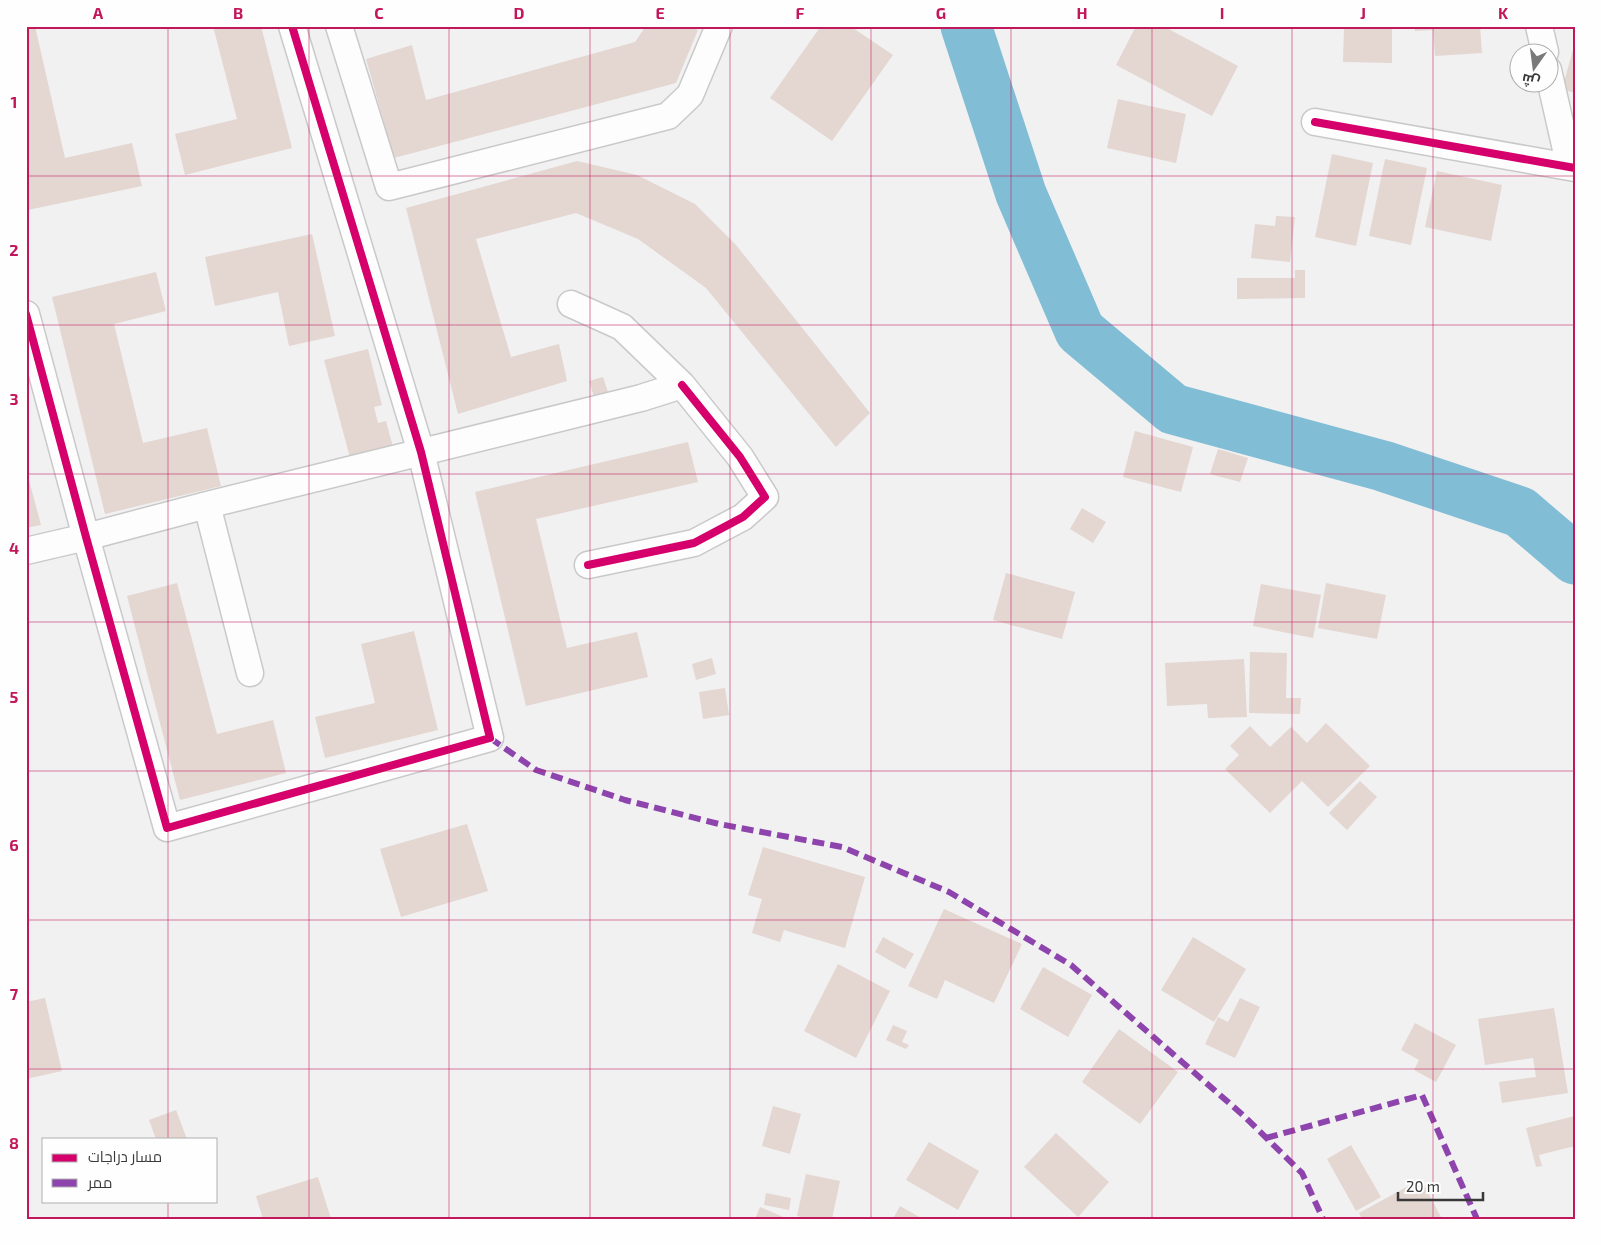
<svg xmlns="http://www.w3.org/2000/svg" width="1601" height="1245" viewBox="0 0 1601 1245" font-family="'Exo 2',Cairo,sans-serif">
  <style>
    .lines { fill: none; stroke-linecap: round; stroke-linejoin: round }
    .river { stroke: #82bdd6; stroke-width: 51 }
    .building { fill: #e4d6d1 }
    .minor-casing { stroke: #c9c9ca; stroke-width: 29 }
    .minor { stroke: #fdfdfd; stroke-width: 26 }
    .quiet { stroke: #8e44ad; stroke-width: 6; stroke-dasharray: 12 6; stroke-linecap: butt }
    .cycleway-casing { stroke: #fefeff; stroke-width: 11 }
    .cycleway { stroke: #d6006c; stroke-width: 8 }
    .grid { fill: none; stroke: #c2185b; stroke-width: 1; stroke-opacity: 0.55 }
    .neatline { fill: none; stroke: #c2185b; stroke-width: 2 }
    .grid-label { font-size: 16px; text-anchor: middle; font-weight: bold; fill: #c2185b }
  </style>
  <rect width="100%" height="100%" fill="#f1f1f2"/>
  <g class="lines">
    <path class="river" d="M966,26L1021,194L1080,331L1173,409L1383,466L1520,512L1575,559"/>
  </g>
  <path class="building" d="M26,26H35L65,158L132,143L142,186L28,210L26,202Z
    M213,26H261L292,148L185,175L175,134L237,119Z
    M646,26H689L698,30L676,83L394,158L366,59L412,45L426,100L635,42Z
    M821,26H850L893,55L832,141L770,98Z
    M1136,26H1163L1238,66L1212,116L1116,65Z
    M1344,26H1392V63L1343,62Z
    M1414,26H1480L1482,53L1435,56L1433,30L1415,31Z
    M1574,46H1575V93L1562,89Z
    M1118,99L1186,114L1176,163L1107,148Z
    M1332,154L1373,163L1356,246L1315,237Z
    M1385,159L1427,168L1411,245L1369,236Z
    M577,161L637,175L695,204L736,245L870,413L836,447L706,288L638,239L576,213L476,239L511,357L559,344L567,381L458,414L406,208Z
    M1437,171L1502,185L1491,241L1425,227Z
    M1276,216L1295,217L1290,262L1251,258L1255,224L1275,226Z
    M312,234L335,336L289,346L278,292L215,306L205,257Z
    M1295,270H1305V298L1237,299V278H1295Z
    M156,272L166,311L114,324L143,443L207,428L221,486L105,514L52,297Z
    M368,349L382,405L374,407L378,423L386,421L393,447L350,458L324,360Z
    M603,377L609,395L595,400L589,381Z
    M1135,431L1193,447L1181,492L1123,477Z
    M688,442L698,482L536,519L567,648L637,632L648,677L526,706L475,492Z
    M1218,449L1248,458L1240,482L1210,474Z
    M26,469L41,525L26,528Z
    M1082,508L1106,522L1093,543L1070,529Z
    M1006,573L1075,592L1062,639L993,620Z
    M177,583L217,734L273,720L286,773L180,800L127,596Z
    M1326,583L1386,595L1377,639L1318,628Z
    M1261,584L1321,595L1313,638L1253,626Z
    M414,631L438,730L325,758L315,717L375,703L361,644Z
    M1250,652L1287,653L1286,698H1301L1300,714L1249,713Z
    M712,658L716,674L696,680L692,664Z
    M1244,659L1247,717L1208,718L1207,704L1167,706L1165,663Z
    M725,688L729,715L703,719L699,692Z
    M1326,723L1370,766L1328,807L1302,781L1270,813L1225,769L1239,755L1230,746L1250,726L1270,747L1291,727L1307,743Z
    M1360,781L1377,797L1347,830L1329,813Z
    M467,824L488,891L401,917L380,849Z
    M763,847L865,877L845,948L784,930L780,942L752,933L762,899L748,895Z
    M944,909L1022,944L994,1003L945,980L937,999L908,986Z
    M883,937L914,954L905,969L875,952Z
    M1193,937L1246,969L1214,1022L1161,990Z
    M838,964L890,991L856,1058L804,1031Z
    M1043,967L1092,995L1068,1037L1020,1009Z
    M45,998L62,1071L26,1079V1002Z
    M1240,998L1260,1007L1235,1058L1205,1044L1218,1017L1228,1022Z
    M1554,1008L1568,1093L1502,1103L1499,1082L1536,1077L1533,1058L1485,1065L1478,1019Z
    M1415,1023L1456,1045L1436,1082L1414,1070L1419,1060L1401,1050Z
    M893,1025L907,1031L902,1042L909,1045L906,1049L886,1040Z
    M1119,1029L1178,1072L1140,1124L1082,1082Z
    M773,1106L801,1114L790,1154L762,1146Z
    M176,1110L187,1139H156L149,1120Z
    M1575,1116V1146L1539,1155L1542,1166L1536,1167L1526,1128Z
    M1056,1133L1109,1182L1078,1217L1024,1167Z
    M929,1142L979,1171L958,1210L906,1180Z
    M1351,1145L1381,1197L1356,1211L1327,1159Z
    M806,1174L840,1181L832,1219H811L797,1216Z
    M318,1177L331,1219H263L256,1196Z
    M1421,1179L1442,1219H1362L1359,1213Z
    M766,1193L791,1198L789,1210L764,1205Z
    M900,1206L923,1219H893Z
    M760,1207L788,1219H755Z"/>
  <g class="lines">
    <defs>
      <path id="minor" d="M339,26L389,187L668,116L690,95L719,26
        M1539,26L1545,52
        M1548,70L1570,167
        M1315,122L1575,168
        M26,314L86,537L167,828L490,738L421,452L292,26
        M207,505L250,673
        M26,551L86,537L207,505L641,398L682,385L622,327L571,304
        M588,565L694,543L743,517L765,497L740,457L682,385"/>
    </defs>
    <use href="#minor" class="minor-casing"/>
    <use href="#minor" class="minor"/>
    <path class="quiet" d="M490,738L536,770L625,800L719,824L842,847L949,892L1071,965L1244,1116L1302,1173L1323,1219
      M1266,1138L1422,1095L1477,1219"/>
    <defs>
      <path id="cycleway" d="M1315,122L1575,168
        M26,314L86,537L167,828L490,738L421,452L292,26
        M588,565L694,543L743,517L765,497L740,457L682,385"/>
    </defs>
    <use href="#cycleway" class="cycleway-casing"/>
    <use href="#cycleway" class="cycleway"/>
  </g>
  <path class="grid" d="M168,26V1139M309,26V1219M449,26V1219M590,26V1219M730,26V1219M871,26V1219M1011,26V1219M1152,26V1219M1292,26V1219M1433,26V1219M26,176H1575M26,325H1575M26,474H1575M26,622H1575M26,771H1575M26,920H1575M26,1069H1575M168,1201V1219"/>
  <rect width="1601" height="1245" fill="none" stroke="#fefeff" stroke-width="55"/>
  <rect x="42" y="1138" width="175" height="65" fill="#fefeff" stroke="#afafb0"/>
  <rect x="52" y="1154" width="25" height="8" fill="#d6006c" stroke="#afafb0"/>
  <text x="88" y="1162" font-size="15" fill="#39393a">مسار دراجات</text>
  <rect x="52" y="1179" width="25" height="8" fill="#8e44ad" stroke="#afafb0"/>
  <text x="88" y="1188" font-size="15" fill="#39393a">ممر</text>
  <g transform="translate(1534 68) rotate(194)"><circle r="24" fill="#fefeff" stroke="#afafb0"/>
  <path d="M0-4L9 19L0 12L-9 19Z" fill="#79797a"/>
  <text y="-8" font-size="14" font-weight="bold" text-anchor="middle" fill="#39393a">ش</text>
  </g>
  <path d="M1398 1192v8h85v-8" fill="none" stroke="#39393a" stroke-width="2.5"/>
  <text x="1406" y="1192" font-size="15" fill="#39393a" stroke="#fefeff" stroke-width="4" paint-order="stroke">20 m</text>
  <rect x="28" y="28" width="1546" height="1190" class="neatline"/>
  <g class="grid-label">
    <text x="98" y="19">A</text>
    <text x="238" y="19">B</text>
    <text x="379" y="19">C</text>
    <text x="519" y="19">D</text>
    <text x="660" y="19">E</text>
    <text x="800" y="19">F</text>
    <text x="941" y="19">G</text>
    <text x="1082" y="19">H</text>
    <text x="1222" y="19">I</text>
    <text x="1363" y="19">J</text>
    <text x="1503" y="19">K</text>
    <text x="14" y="108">1</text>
    <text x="14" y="256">2</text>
    <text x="14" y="405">3</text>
    <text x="14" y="554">4</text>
    <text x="14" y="703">5</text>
    <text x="14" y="851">6</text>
    <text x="14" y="1000">7</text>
    <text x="14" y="1149">8</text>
  </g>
</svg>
